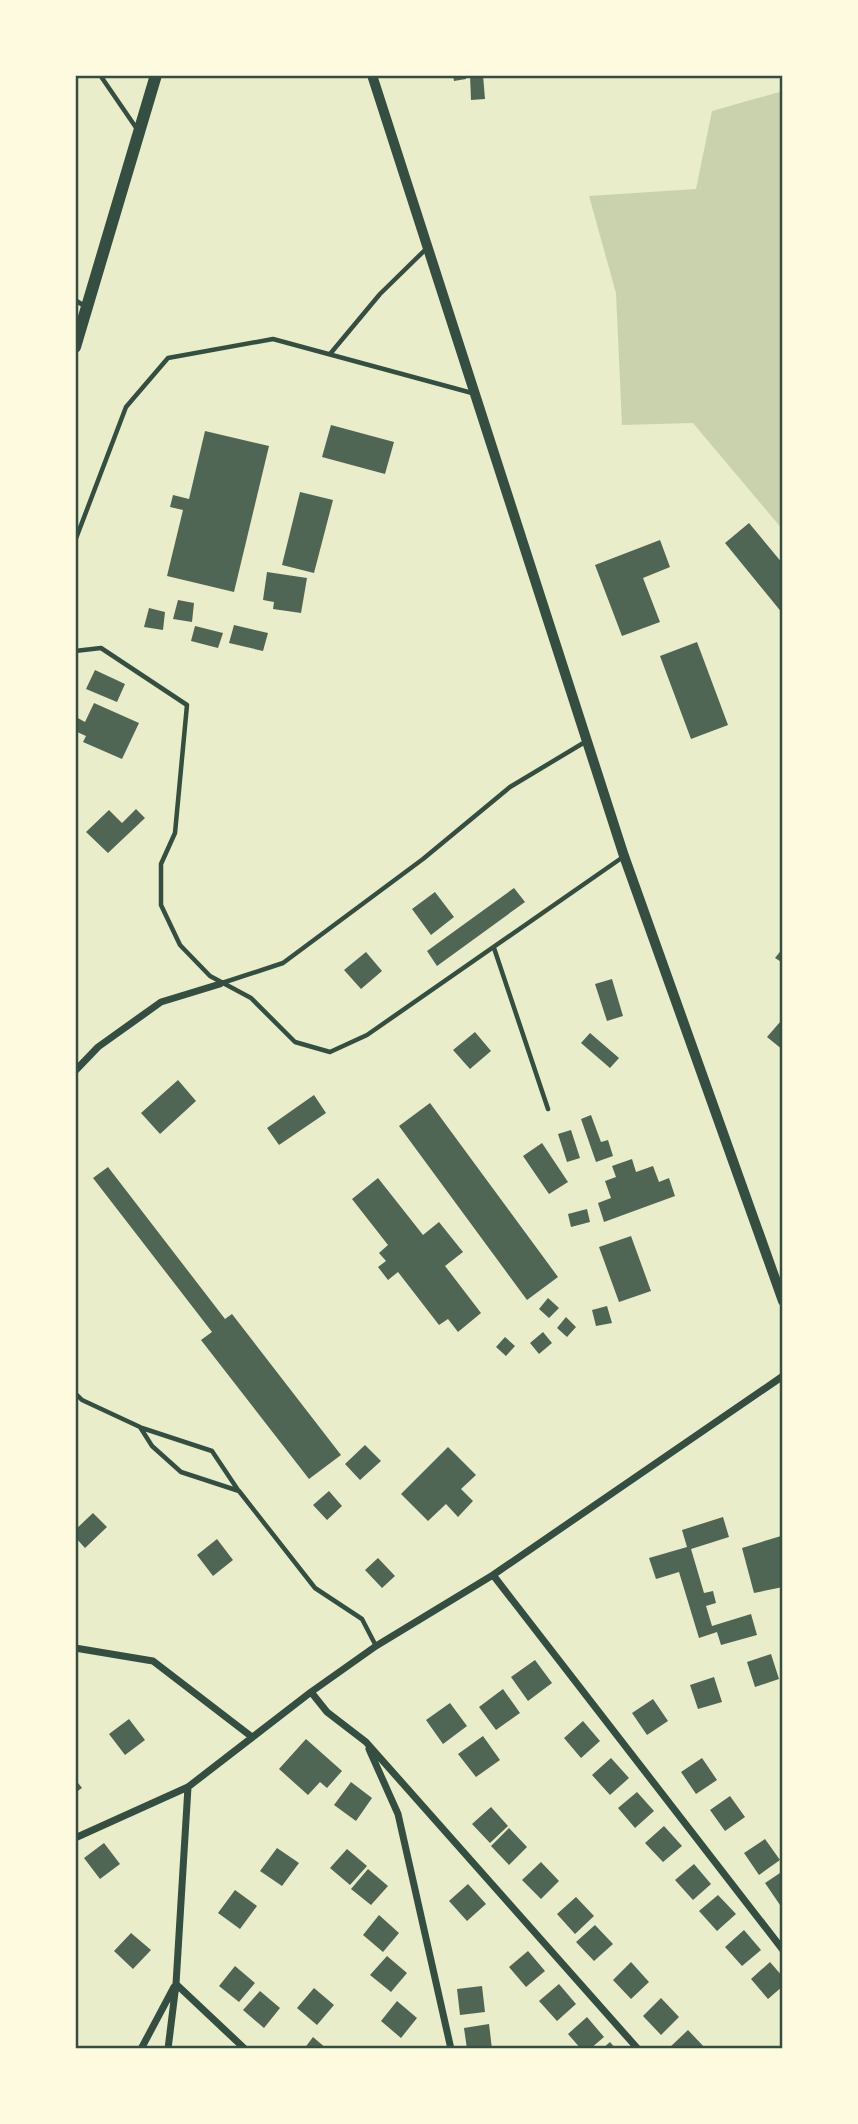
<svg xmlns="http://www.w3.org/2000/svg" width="858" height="2124" viewBox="0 0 858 2124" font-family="'IBM Plex Serif',serif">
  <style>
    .green { fill: #cad2ad }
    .building { fill: #4f6655 }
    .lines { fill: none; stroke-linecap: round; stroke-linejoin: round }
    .service { stroke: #344e41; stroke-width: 4.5 }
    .minor { stroke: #344e41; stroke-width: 7 }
    .tertiary { stroke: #344e41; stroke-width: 10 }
    .secondary { stroke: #344e41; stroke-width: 12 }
    .neatline { fill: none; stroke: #344e41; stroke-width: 2.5 }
  </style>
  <rect width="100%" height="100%" fill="#e9edc9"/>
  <path class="green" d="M783,91V530L693,423L622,425L616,293L589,196L696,189L712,111Z"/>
  <path class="building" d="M453,75H466V79L454,81Z
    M470,75H483L485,99L471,100Z
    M331,425L394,442L385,474L322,457Z
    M205,431L269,446L234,592L167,576L183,510L170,507L173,495L189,499Z
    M300,492L333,500L314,573L282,565Z
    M749,523L783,564V614L725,543Z
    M660,540L670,567L643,578L660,622L622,636L595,565Z
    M267,572L307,578L301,613L273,609L274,602L263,600Z
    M178,600L194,603L192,622L173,619Z
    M149,608L165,612L163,630L144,627Z
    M234,625L268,633L263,651L229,643Z
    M195,626L223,633L218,648L191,641Z
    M697,642L728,725L691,739L660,656Z
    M95,670L125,684L117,702L86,689Z
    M94,703L139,723L122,759L83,742L86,736L75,731L76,717L85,722Z
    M136,809L145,818L108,853L86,832L109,810L122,823Z
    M514,888L525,902L437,966L427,951Z
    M435,892L454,917L431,935L412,909Z
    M783,948V963L775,958Z
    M366,952L382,971L361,989L344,970Z
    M612,979L623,1016L607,1021L595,984Z
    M780,1022L783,1024V1050L767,1037Z
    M475,1032L491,1051L470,1069L453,1050Z
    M590,1033L619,1058L610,1068L581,1043Z
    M178,1080L196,1101L160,1134L141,1113Z
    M314,1095L326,1113L279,1145L267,1128Z
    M430,1103L558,1277L527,1300L399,1126Z
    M591,1115L601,1142L608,1140L613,1156L596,1162L581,1119Z
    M571,1130L580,1158L567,1162L558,1134Z
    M542,1143L568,1182L549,1194L523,1156Z
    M632,1159L636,1172L653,1166L659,1182L669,1178L675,1196L604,1222L598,1203L611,1198L605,1181L616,1177L612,1166Z
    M108,1167L225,1319L232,1314L341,1455L309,1479L201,1340L212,1332L93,1178Z
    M378,1178L423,1235L439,1222L463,1252L445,1266L481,1313L458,1332L448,1319L439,1325L398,1272L388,1280L378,1267L386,1261L379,1253L388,1245L352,1199Z
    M587,1209L590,1222L571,1227L568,1214Z
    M631,1236L651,1291L619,1302L599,1247Z
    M548,1298L559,1308L549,1318L539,1309Z
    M607,1306L612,1323L596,1326L592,1310Z
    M566,1317L576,1327L567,1337L557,1328Z
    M543,1332L552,1343L539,1354L530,1343Z
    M505,1337L515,1346L506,1356L496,1347Z
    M365,1445L381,1461L360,1480L345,1464Z
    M448,1447L476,1475L461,1489L473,1501L458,1517L446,1504L428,1521L401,1494Z
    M329,1491L342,1506L327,1520L313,1505Z
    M93,1513L107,1527L85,1548L75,1537V1530Z
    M723,1517L729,1537L691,1549L704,1593L713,1591L716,1603L706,1606L712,1626L751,1614L757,1635L721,1645L717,1632L699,1638L679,1572L656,1579L649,1558L687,1547L682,1530Z
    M781,1536L783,1587L754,1593L742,1548Z
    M217,1539L233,1560L213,1576L197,1555Z
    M378,1558L395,1576L382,1588L365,1570Z
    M771,1654L779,1679L755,1687L747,1662Z
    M535,1660L552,1683L528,1701L511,1677Z
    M714,1677L722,1702L698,1709L690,1685Z
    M503,1689L520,1713L496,1730L479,1707Z
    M653,1699L668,1721L647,1735L632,1713Z
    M450,1703L467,1726L443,1744L426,1720Z
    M129,1719L145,1740L125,1755L109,1734Z
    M583,1721L600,1741L581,1758L564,1738Z
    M483,1736L500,1760L476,1777L458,1754Z
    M306,1739L342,1771L327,1788L320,1782L308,1795L279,1769Z
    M611,1758L629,1778L610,1795L592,1775Z
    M702,1758L717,1780L696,1794L681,1772Z
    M75,1779L82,1788L75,1793Z
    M351,1782L372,1798L356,1821L334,1805Z
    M637,1792L654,1811L635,1828L618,1808Z
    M730,1796L745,1817L725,1831L710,1810Z
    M491,1807L508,1826L490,1843L472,1824Z
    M664,1826L682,1846L663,1862L645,1843Z
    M509,1828L527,1847L509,1865L491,1846Z
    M765,1839L780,1860L759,1875L744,1853Z
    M104,1843L120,1864L100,1879L84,1858Z
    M277,1848L299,1863L282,1886L260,1871Z
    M347,1849L367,1866L350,1885L330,1868Z
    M541,1862L559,1881L541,1899L522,1880Z
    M694,1864L711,1884L693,1900L675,1880Z
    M368,1869L388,1886L371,1905L351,1889Z
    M783,1871V1903L780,1905L765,1883Z
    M468,1884L486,1904L467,1921L449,1901Z
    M235,1890L257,1906L240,1929L218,1913Z
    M718,1895L736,1914L717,1931L699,1911Z
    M576,1897L594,1916L575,1934L557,1914Z
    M379,1915L399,1933L383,1952L363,1935Z
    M595,1925L613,1944L594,1961L576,1942Z
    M744,1930L761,1950L742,1966L725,1947Z
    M131,1933L151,1950L133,1969L114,1951Z
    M528,1951L545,1971L526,1987L509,1967Z
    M387,1956L407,1973L391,1992L370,1975Z
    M631,1962L649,1982L631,1999L613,1980Z
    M770,1962L783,1977V1986L768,1999L751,1979Z
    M235,1966L255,1983L239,2002L219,1986Z
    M559,1984L576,2004L557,2021L539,2001Z
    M482,1986L485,2012L460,2015L457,1989Z
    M314,1988L334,2005L317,2025L297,2008Z
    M260,1991L280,2008L264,2028L243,2010Z
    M661,1998L679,2017L661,2035L643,2016Z
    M397,2001L417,2018L401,2038L381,2021Z
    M587,2017L604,2037L590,2049H581L568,2034Z
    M489,2024L492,2049H467L464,2028Z
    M688,2030L706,2049H668Z
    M313,2037L327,2049H304Z
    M610,2042L616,2049H602Z"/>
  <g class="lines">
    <path class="service" d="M100,75L137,129
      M75,300L86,307
      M330,354L380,294L426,249
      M75,541L126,407L168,358L273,339L472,393
      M75,651L101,648L187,705L175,833L161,864V905L180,945L210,976L251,998L295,1042L330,1052L367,1035L623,857
      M494,948L548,1109
      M222,983L283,963L423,859L510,787L585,742
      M75,1393L82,1400L140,1427L152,1446L181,1472L239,1491L315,1588L362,1619L376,1646
      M142,1428L212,1451L238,1490"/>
    <path class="minor" d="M75,1071L98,1047L161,1002L220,984
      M493,1575L783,1950
      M75,1648L153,1661L252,1737
      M311,1692L327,1712L366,1742L638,2049
      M369,1749L398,1814L451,2049
      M75,1838L188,1787L311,1692L376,1646L493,1575L783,1376
      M176,1984L245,2049
      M141,2049L174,1987
      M168,2049L176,1984L188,1787"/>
    <path class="tertiary" d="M372,75L624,856L783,1301"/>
    <path class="secondary" d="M75,347L156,75"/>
  </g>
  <rect width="858" height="2124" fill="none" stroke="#fefae0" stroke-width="154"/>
  <rect x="77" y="77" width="704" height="1970" class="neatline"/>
</svg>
